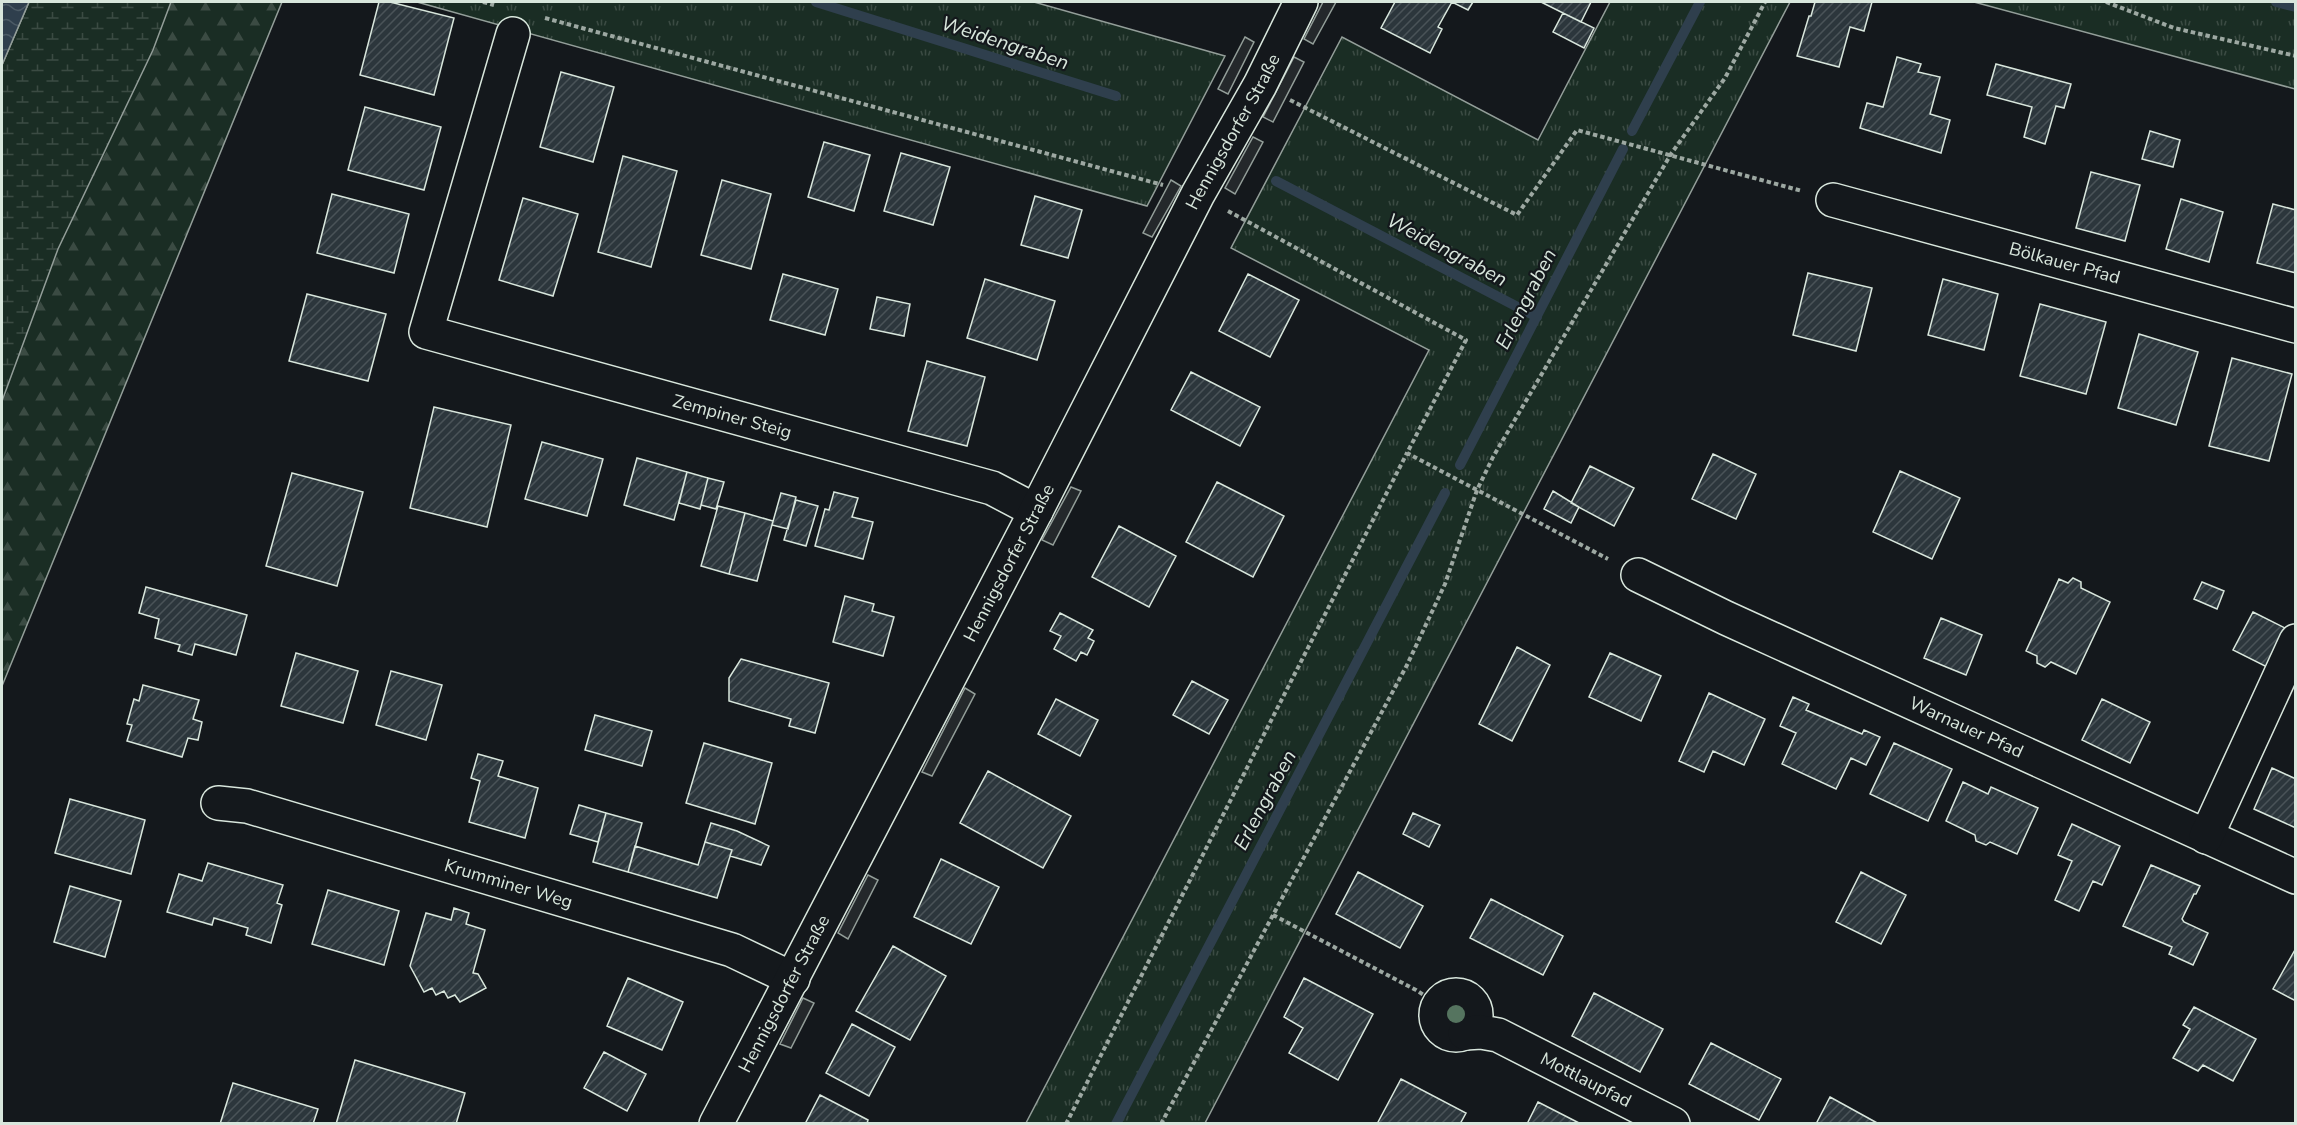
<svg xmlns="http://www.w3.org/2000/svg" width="2297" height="1125" viewBox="0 0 2297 1125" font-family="'Nunito Sans',sans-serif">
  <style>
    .forest { fill: url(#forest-firs); stroke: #939e99; stroke-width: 1.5 }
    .wetland { fill: url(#wetland-marsh); stroke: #939e99; stroke-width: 1.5 }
    .park { fill: url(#park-tufts); stroke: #939e99; stroke-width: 1.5 }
    .parking { fill: #24282b; stroke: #939e99; stroke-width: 1.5 }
    .water { fill: url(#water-waves); stroke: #939e99; stroke-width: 1.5 }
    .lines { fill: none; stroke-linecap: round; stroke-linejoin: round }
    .stream { stroke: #2f3f4d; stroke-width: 10 }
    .building { fill: url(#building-hatch); stroke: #d8e6dc; stroke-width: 1.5 }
    .minor-casing { stroke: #d8e6dc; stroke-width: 36 }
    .major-casing { stroke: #d8e6dc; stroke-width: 36 }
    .path { stroke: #9da8a2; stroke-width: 4; stroke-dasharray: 4.5 3; stroke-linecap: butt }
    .minor { stroke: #14181c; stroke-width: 33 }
    .major { stroke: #14181c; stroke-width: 33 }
    .tree { fill: #55745f }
    .labels { text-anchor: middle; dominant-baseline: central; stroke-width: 4.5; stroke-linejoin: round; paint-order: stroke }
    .street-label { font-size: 18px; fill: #d8e6dc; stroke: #14181c }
    .water-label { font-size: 20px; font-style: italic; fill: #d8e6dc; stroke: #14181c }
  </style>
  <defs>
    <pattern id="forest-firs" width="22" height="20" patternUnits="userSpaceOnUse" patternTransform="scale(1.5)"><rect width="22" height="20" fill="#1a2d24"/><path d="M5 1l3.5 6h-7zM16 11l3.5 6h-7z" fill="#3b4b43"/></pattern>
    <pattern id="wetland-marsh" width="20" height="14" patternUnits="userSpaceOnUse" patternTransform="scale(1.5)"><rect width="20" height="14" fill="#1a2d24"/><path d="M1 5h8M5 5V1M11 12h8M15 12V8" fill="none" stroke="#3b4b43"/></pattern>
    <pattern id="park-tufts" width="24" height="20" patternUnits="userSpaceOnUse" patternTransform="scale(1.5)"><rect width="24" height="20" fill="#1a2d24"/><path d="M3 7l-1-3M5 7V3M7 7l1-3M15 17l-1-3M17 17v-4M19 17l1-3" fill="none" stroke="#3b4b43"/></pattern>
    <pattern id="water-waves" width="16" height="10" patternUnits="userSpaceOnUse" patternTransform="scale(1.5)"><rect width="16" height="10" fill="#2f3f4d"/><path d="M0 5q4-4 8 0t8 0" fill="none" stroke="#4c5b66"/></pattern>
    <pattern id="building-hatch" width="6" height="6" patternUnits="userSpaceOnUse" patternTransform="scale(1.5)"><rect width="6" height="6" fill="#2c363c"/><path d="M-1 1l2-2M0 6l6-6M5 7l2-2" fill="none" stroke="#4a5358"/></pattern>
  </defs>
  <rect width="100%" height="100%" fill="#14181c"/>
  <path class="forest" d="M28,2H282L2,686V62Z"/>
  <path class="wetland" d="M29,2H171L153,50L58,249L2,401V65Z"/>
  <path class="park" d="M417,2H1034L1225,56L1147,206Z
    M1610,2H1790L1205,1123H1026L1429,350L1231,248L1342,37L1538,140Z
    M1974,2H2295V89Z"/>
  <path class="parking" d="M1323,2H1336L1313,44L1304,39Z
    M1245,37L1254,42L1228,94L1218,89Z
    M1294,57L1304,62L1273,122L1263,117Z
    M1253,137L1263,142L1235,194L1225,188Z
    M1171,180L1181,186L1152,237L1143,233Z
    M1071,487L1081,491L1053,545L1042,540Z
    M965,688L975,694L932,776L922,772Z
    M868,875L878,880L848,939L838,933Z
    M803,998L814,1003L791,1048L780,1044Z"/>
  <path class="water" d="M2,2H29L2,65Z"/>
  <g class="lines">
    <path class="stream" d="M816,2L1116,96
      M2276,2L2296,7
      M1632,131L1700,2
      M1276,181L1537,317
      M1460,465L1623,149
      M1116,1124L1445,493"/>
  </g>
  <path class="building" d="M379,2H390L454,18L434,95L360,75Z
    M1395,2H1473L1468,10L1452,2L1438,27L1442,29L1430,53L1381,28Z
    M1541,2H1591L1581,22Z
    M1815,2H1872L1864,31L1850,27L1839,67L1797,56L1809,16H1811Z
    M1563,13L1594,28L1584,48L1553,32Z
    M1897,57L1921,64L1918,72L1940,77L1930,114L1950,120L1941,153L1860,128L1867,103L1883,107Z
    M1996,64L2071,84L2064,108L2056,106L2045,144L2024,137L2032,107L1987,95Z
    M561,72L614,87L593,162L540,147Z
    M365,107L441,127L424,190L348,170Z
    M2150,131L2180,140L2173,167L2142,159Z
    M824,142L870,155L854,211L808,197Z
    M901,153L950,167L933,225L884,211Z
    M623,156L677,171L651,267L598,252Z
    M2091,172L2140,185L2125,241L2076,228Z
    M722,180L771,194L751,269L701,255Z
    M332,194L409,214L394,273L317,253Z
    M1035,196L1082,210L1068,258L1021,245Z
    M523,198L578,214L553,296L499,280Z
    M2181,199L2223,212L2209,262L2166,249Z
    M2273,204L2296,210V273L2257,263Z
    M1808,273L1872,288L1856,351L1793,335Z
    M783,274L838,289L825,335L770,320Z
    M1248,274L1299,300L1270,357L1219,331Z
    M985,279L1055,301L1037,360L967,338Z
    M1943,279L1998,294L1984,350L1928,335Z
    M307,294L386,314L368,381L289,361Z
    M877,297L910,304L904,336L870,329Z
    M2040,304L2106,322L2086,394L2020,376Z
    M2139,334L2198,352L2176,425L2118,408Z
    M2232,358L2292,374L2269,461L2209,446Z
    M927,361L985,377L967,446L908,431Z
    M1191,372L1260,407L1240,446L1171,410Z
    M434,407L511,425L487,527L410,508Z
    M542,442L603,459L587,516L525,499Z
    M1713,454L1756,474L1736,519L1692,499Z
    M637,458L687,472L674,520L624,505Z
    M1590,466L1634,488L1614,526L1571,503Z
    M1900,471L1960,498L1932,559L1873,532Z
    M687,472L708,478L700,509L679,503Z
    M292,473L363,492L337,586L266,566Z
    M708,478L724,482L716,509L701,505Z
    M1217,482L1284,516L1253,577L1186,542Z
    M1553,491L1579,507L1571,523L1544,509Z
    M834,492L858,498L852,517L873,522L863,559L815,546L825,509L829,510Z
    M781,493L796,497L788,529L772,525Z
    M796,500L818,506L806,546L784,540Z
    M718,506L745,513L729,574L701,566Z
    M745,513L773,521L757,581L729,574Z
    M1119,526L1176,556L1149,607L1092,577Z
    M2073,578L2081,582V588L2110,602L2076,674L2051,662L2045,667L2037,663V656L2026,651L2059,579L2068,583Z
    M2202,582L2224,591L2217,609L2194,599Z
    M146,587L247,615L236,655L195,644L192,655L178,651L180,645L155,638L159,619L139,613Z
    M845,596L874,604L872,611L894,617L883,656L833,642Z
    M2253,612L2293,632L2273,670L2233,650Z
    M1060,613L1093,630L1088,638L1094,641L1087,655L1081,652L1076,661L1054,649L1061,636L1050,631Z
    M1941,618L1982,635L1966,675L1924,658Z
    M1517,647L1550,665L1512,741L1479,724Z
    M296,653L358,671L343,723L281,706Z
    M1610,653L1661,676L1641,721L1589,697Z
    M741,659L829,683L815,733L789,726L791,719L729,701V678Z
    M391,671L442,685L426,740L376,725Z
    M1192,681L1228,700L1209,734L1173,715Z
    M143,685L199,700L193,719L202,722L198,740L188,738L182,757L127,741L132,725L127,724L134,699L139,701Z
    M1709,693L1765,719L1744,765L1713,751L1704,772L1679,761Z
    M1793,697L1809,704L1806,710L1862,734L1864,730L1880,737L1866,765L1851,758L1836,789L1782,764L1796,733L1780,726Z
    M1056,699L1098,720L1080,756L1038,734Z
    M2102,699L2150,722L2130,763L2082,740Z
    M595,715L652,731L642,766L585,750Z
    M704,743L772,763L755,824L686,803Z
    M1894,743L1952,769L1928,821L1870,794Z
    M478,754L503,761L498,776L538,788L525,838L469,822L480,781L471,778Z
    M2272,768L2296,779V828L2254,809Z
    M988,771L1071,816L1043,868L960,823Z
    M1963,782L1988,794L1991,787L2038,808L2017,854L1990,842L1986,845L1976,841L1975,835L1946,821Z
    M70,799L145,820L131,874L55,853Z
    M579,805L606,813L598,842L570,834Z
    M606,813L642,823L628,872L593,862Z
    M1413,813L1440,825L1429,847L1403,834Z
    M711,823L737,831L769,846L761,865L730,856L732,850L705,842Z
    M2072,824L2120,846L2102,885L2093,881L2079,911L2055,900L2072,861L2058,855Z
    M705,842L732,850L717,898L628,872L635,846L698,865Z
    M941,859L999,887L971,944L914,917Z
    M208,863L283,885L277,903L282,905L271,943L246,935L248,928L214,918L212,925L167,912L179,874L202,881Z
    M2151,865L2200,886L2196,894H2194L2182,919L2184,922L2208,933L2193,965L2169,954L2172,947L2123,926Z
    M1358,872L1423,906L1400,948L1336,914Z
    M1861,872L1906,895L1881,944L1836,922Z
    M70,886L121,901L105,957L54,942Z
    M328,890L399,911L384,965L312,944Z
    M1491,899L1563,936L1543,975L1470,938Z
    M454,908L469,913L466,924L485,930L473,973L478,974L486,988L460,1002L455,995L448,998L444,991L436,995L432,988L424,992L410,966L426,913L451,920Z
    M893,946L946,976L910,1040L856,1011Z
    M2296,948V1001L2273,989Z
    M628,978L683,1002L662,1050L607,1026Z
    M1304,978L1373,1014L1338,1080L1289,1053L1303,1028L1284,1017Z
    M1594,993L1663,1029L1640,1072L1572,1036Z
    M2194,1007L2256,1039L2233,1081L2203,1065L2198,1071L2173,1058L2190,1029L2183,1025Z
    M852,1024L895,1047L869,1096L826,1073Z
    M1711,1043L1781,1079L1759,1120L1689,1084Z
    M604,1052L646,1074L627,1111L584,1088Z
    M355,1060L465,1093L456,1124H336Z
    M1401,1079L1466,1113L1460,1124H1377Z
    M233,1083L318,1109L313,1124H220Z
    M820,1095L868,1120L867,1124H805Z
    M1830,1097L1879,1124H1816Z
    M1538,1102L1581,1124H1527Z"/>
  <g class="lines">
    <defs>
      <g id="minor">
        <path id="s1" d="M513,34L426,332L992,488L1036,511"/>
        <path id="s2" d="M1833,200L2296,326"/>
        <path id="s3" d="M1638,575L1726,618L2296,877"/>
        <path id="s4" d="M218,803L247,806L732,950L793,979"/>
        <path d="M2206,837L2296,641"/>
        <circle cx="1456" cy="1015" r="20"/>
        <path id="s5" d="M1465,1033L1481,1032L1498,1035L1673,1124"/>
      </g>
      <g id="major">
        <path id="s6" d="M716,1124L1036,511L1198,194L1260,85L1301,2"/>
      </g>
    </defs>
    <use href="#minor" class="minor-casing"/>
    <use href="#major" class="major-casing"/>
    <path class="path" d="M483,2L494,5
      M2106,2L2174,28L2296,56
      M545,18L1163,185
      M1290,100L1517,215L1577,130L1802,191
      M1228,211L1466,340L1407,453L1608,559
      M1273,915L1416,990L1439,1005
      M1066,1124L1407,453
      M1161,1124L1407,665L1445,584L1477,490L1493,457L1671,154L1725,78L1765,2"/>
    <use href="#minor" class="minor"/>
    <use href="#major" class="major"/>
  </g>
  <circle class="tree" cx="1456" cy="1014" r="9"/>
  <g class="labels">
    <g class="street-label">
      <text stroke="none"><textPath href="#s6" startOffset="1119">Hennigsdorfer Straße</textPath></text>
      <text stroke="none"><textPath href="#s2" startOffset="240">Bölkauer Pfad</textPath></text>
      <text stroke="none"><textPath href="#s1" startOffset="628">Zempiner Steig</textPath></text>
      <text stroke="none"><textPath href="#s6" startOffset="633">Hennigsdorfer Straße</textPath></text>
      <text stroke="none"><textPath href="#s3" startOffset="362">Warnauer Pfad</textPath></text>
      <text stroke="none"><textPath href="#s4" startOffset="302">Krumminer Weg</textPath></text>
      <text stroke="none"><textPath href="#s6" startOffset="147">Hennigsdorfer Straße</textPath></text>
      <text stroke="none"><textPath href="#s5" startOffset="132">Mottlaupfad</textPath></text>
    </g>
    <g class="water-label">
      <text transform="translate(1005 43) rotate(18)">Weidengraben</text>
      <text transform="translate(1447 250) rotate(28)">Weidengraben</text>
      <text transform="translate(1526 299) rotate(-63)">Erlengraben</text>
      <text transform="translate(1265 800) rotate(-62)">Erlengraben</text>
    </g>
  </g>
  <rect width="2297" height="1125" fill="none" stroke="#d8e6dc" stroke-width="6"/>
</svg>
